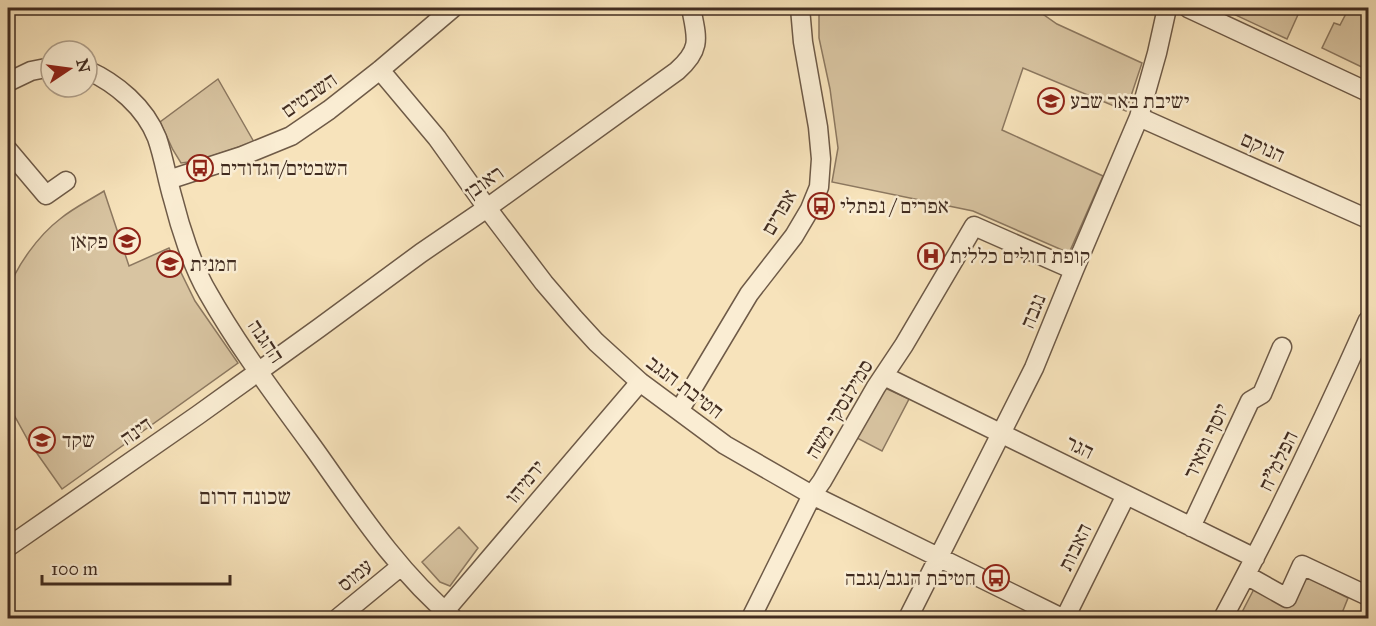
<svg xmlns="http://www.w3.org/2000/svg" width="1376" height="626" viewBox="0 0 1376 626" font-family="'IM FELL Great Primer','Frank Ruhl Libre',serif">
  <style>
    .green { fill: #d8c4a1; stroke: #8c7860; stroke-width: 1.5 }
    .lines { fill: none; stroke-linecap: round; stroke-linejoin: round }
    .minor-casing { stroke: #6e5a47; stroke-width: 21 }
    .minor { stroke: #faedd3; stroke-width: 18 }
    .labels { text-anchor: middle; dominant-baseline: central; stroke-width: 5; stroke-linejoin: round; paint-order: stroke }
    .street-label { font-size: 21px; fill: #412c20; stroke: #faedd3 }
    .poi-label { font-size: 21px; fill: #412c20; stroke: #faedd3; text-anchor: start }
    .neighbourhood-label { font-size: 22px; fill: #412c20; stroke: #faedd3 }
  </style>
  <rect width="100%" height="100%" fill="#f7e3bb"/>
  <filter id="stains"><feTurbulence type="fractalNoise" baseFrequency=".00333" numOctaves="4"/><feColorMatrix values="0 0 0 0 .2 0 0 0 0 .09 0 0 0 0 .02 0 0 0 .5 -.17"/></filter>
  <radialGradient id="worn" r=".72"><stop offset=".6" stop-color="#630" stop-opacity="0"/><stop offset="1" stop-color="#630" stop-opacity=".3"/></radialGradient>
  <path class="green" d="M819,8H1034L1057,24L1142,63L1126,111L1023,68L1002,130L1103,176L1069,253L973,211L832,182L838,148L830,89L819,38Z
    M1231,8H1301L1287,39L1229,12Z
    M1349,8H1368V70L1322,48L1334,23L1340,25Z
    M218,79L254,142L197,161L181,163L173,150L160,122Z
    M104,191L129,266L169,248L195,301L238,363L62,489L29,442L8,404V292C15,267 39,235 60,219C73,208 90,200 104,191Z
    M885,388L909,399L882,451L857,438Z
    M459,527L478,548L450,586L440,582L422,562Z
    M1303,575L1348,598L1340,618H1239L1254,589L1286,606Z"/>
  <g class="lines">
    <defs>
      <path id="minor" d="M1188,8L1368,92
        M87,70C116,83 145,107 157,138C164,158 167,179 173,199C180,227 193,268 208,293C239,348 278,399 315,450C357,509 397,571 453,618
        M380,70L437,138L487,208L544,283L574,318L596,342L640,382L725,445L812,495L1062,618
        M8,82L31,71L51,67
        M1139,117L1368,219
        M8,150L46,195L66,181
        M168,180L242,156L291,136L329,110L380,70L453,8
        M884,376L1255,558
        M679,411L749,294L794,236L810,209L819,187L821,159L818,127L803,42L800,8
        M1191,527L1250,401L1262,394L1282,347
        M8,547L198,415L319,328L421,253L487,208L677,71C702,49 697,38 691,8
        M1246,575L1287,598L1302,565L1368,596
        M444,612L640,382
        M338,618L400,567
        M751,618L812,495L822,481L876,387L904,345L974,226L1074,270
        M908,618L1034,368L1074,270L1139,117L1157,53L1167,8
        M1065,618L1126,495
        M1223,618C1275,521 1323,421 1368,320"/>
    </defs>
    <use href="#minor" class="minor-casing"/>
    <use href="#minor" class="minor"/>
  </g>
  <defs>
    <symbol id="school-ring" viewBox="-11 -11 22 22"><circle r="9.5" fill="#faedd3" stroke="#8f2418" stroke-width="1.5"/><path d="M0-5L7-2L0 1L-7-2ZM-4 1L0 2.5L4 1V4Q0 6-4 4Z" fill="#8f2418"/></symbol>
    <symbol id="bus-ring" viewBox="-11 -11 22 22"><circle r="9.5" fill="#faedd3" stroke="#8f2418" stroke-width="1.5"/><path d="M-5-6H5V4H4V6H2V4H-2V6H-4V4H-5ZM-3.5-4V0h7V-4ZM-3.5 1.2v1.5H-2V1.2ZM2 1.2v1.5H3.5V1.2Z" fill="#8f2418"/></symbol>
    <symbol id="hospital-ring" viewBox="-11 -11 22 22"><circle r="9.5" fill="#faedd3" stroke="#8f2418" stroke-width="1.5"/><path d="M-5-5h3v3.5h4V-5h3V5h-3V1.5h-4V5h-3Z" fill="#8f2418"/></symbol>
  </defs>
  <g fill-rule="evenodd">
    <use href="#school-ring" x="1036" y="86" width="30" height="30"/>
    <use href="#bus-ring" x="185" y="153" width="30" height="30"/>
    <use href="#bus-ring" x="806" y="191" width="30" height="30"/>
    <use href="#school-ring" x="112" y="226" width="30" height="30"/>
    <use href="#hospital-ring" x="916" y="241" width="30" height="30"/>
    <use href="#school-ring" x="155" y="249" width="30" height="30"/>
    <use href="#school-ring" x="27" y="425" width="30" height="30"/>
    <use href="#bus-ring" x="981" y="563" width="30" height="30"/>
  </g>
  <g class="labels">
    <g class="street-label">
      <text transform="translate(309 95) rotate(-35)">השבטים</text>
      <text transform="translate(1263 147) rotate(24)">הנוקם</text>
      <text transform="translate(484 182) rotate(-35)">ראובן</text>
      <text transform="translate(779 212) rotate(-60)">אפרים</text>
      <text transform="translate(1033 311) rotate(-68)">נגבה</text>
      <text transform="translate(266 341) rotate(56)">ההגנה</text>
      <text transform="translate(685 387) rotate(37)">חטיבת הנגב</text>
      <text transform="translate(839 409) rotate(-59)">סמילנסקי משה</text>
      <text transform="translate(136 431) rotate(-35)">דינה</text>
      <text transform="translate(1206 441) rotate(-65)">יוסף ומאיר</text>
      <text transform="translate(1080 447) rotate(26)">הגר</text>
      <text transform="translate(1278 461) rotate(-64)">הפלמ"ח</text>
      <text transform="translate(525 482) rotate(-50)">ירמיהו</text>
      <text transform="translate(1075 547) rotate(-64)">האבות</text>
      <text transform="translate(355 575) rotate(-40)">עמוס</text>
    </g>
    <g class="poi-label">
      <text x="1070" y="101">ישיבת באר שבע</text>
      <text x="220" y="168">השבטים/הגדודים</text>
      <text x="840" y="206">אפרים / נפתלי</text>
      <text x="108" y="241" text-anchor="end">פקאן</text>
      <text x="950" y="256">קופת חולים כללית</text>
      <text x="190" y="264">חמנית</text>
      <text x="62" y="440">שקד</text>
      <text x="976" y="578" text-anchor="end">חטיבת הנגב/נגבה</text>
    </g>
    <g class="neighbourhood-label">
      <text x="245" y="496">שכונה דרום</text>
    </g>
  </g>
  <rect width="1376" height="626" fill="none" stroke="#f7e3bb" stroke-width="30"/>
  <rect x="9" y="9" width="1358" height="608" fill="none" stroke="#412c20" stroke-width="3"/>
  <rect x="15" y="15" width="1346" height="596" fill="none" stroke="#412c20" stroke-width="1.5"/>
  <g transform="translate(69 69) rotate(77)"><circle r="28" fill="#faedd3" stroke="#b0a08b" stroke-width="1.5"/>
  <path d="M0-4.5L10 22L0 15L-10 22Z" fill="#8f2418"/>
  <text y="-9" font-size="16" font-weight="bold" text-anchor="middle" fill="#412c20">N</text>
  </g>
  <path d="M42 575v9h188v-9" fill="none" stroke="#412c20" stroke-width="3"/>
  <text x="51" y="575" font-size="18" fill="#412c20" stroke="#faedd3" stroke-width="4.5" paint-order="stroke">100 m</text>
  <rect width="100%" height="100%" filter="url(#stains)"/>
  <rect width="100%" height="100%" fill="url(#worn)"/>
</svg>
